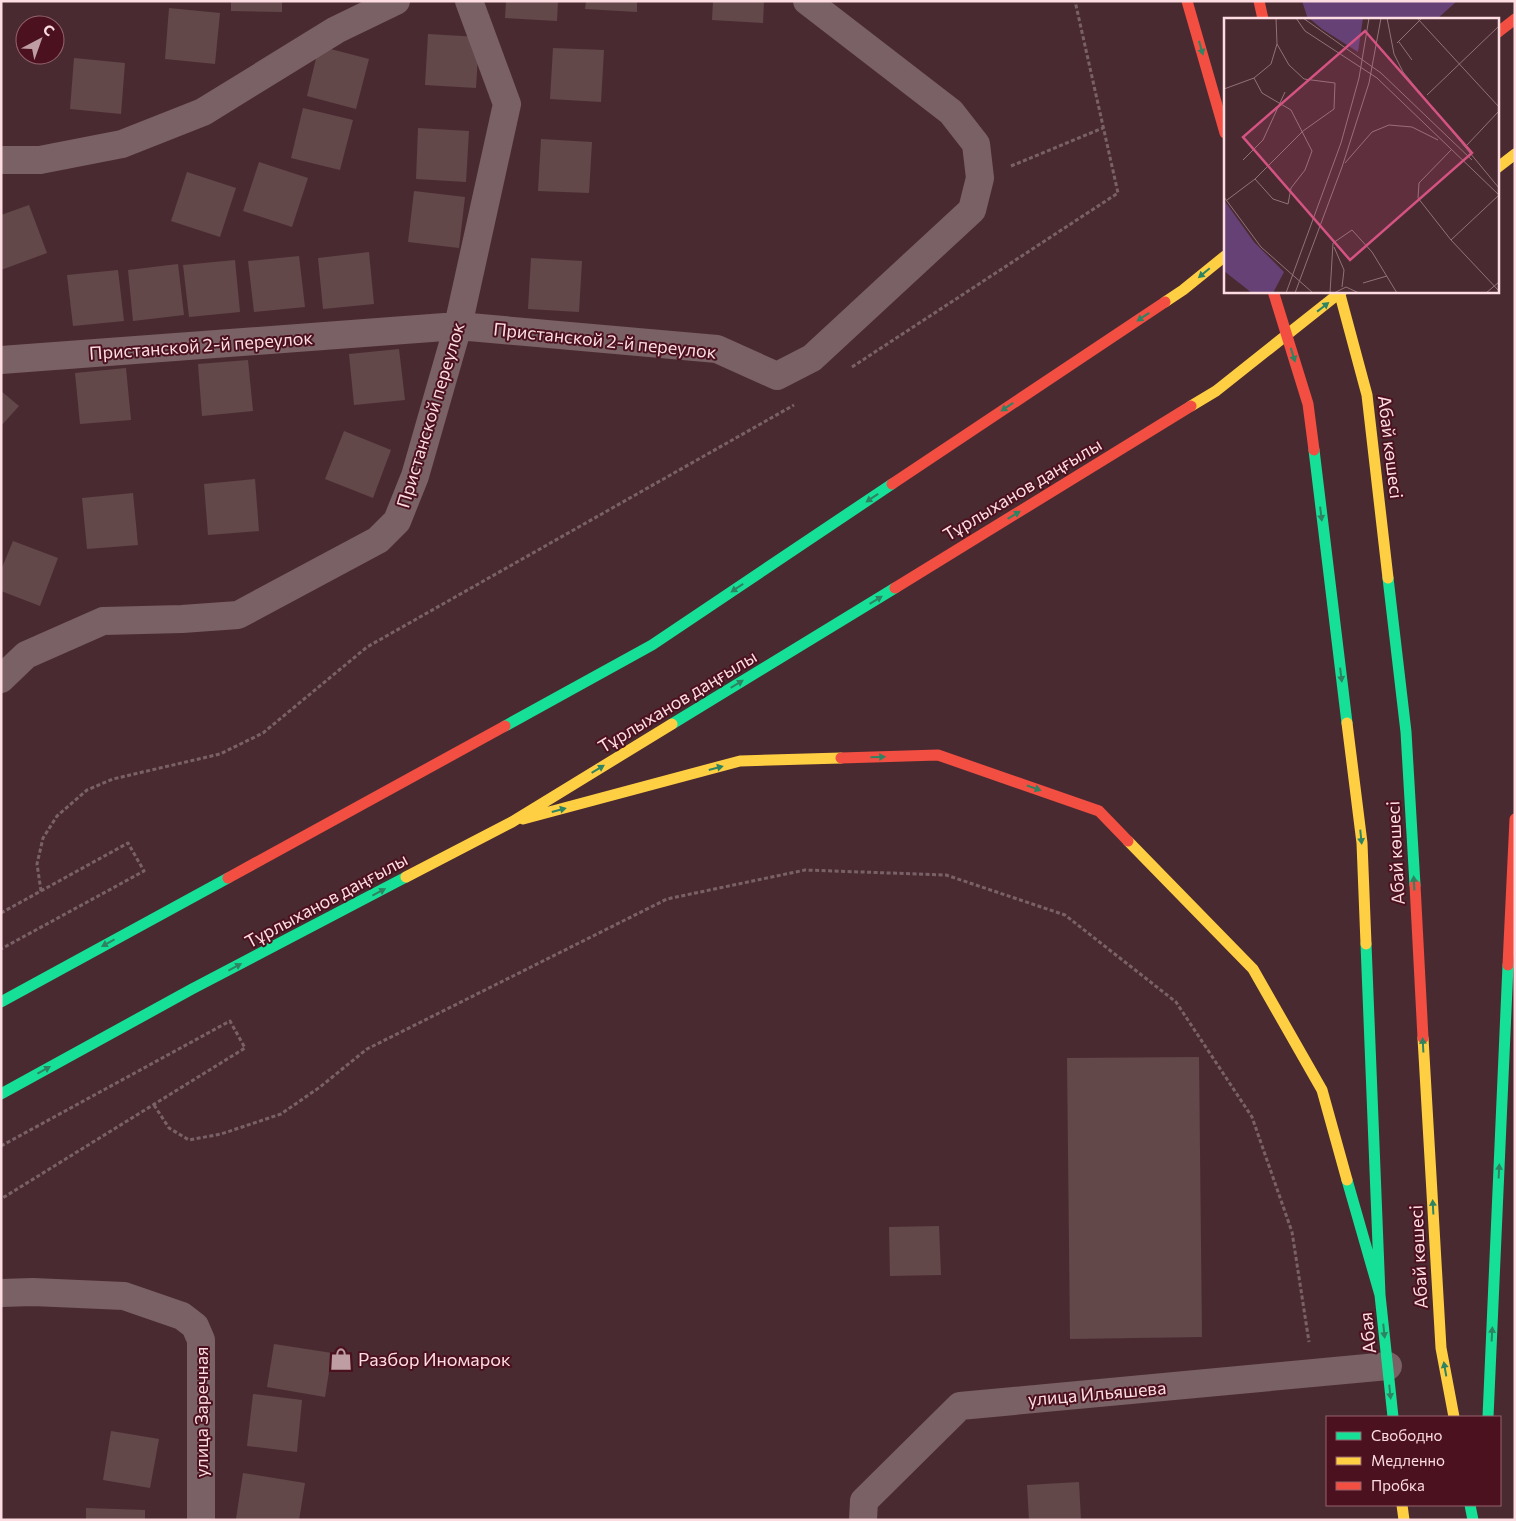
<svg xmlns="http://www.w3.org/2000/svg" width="1516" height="1521" viewBox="0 0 1516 1521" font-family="Commissioner,sans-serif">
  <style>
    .green { fill: #654176 }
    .building { fill: #624849 }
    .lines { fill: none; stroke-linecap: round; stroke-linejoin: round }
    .path { stroke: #796267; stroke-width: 3; stroke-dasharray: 4 2.5; stroke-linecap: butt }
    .street { stroke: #7a6166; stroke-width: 28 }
    .fast { stroke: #16e098; stroke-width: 11 }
    .slow { stroke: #ffcf43; stroke-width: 11 }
    .jam { stroke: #f24e42; stroke-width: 11 }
    .oneway { fill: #2e8362 }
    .labels { text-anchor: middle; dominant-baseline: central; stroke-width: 4; stroke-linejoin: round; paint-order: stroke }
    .street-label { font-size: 18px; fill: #fddde1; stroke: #4c111f }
    .poi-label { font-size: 18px; fill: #fddde1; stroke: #4c111f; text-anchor: start }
    .inset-road { fill: none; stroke: #927277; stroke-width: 1 }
    .view { fill: #d45383; fill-opacity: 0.15; stroke: #d45383; stroke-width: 2.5 }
    .inset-edge { fill: none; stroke: #fddde1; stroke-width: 2.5 }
  </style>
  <rect width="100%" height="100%" fill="#4a2a31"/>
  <path class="green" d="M1302,1H1457L1437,19H1308Z"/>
  <path class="building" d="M231,1H282V12L231,11Z
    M506,1H558L557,21L505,18Z
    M586,1H637V12L585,9Z
    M713,1H764L763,23L712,20Z
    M169,8L220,13L215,64L165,59Z
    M428,34L479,37L476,88L425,85Z
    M319,46L369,59L356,109L307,96Z
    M553,48L604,50L601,102L550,99Z
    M74,58L125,63L121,114L70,109Z
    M303,108L353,120L340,170L291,158Z
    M418,128L469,131L466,182L416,179Z
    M541,139L592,142L589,193L538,191Z
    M259,162L308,178L292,227L243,211Z
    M187,172L236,188L220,237L171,221Z
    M414,191L465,197L459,248L408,242Z
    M29,205L47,253L1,270V215Z
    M369,252L374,304L323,309L318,258Z
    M299,256L305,307L254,312L248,261Z
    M531,258L582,261L579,312L528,309Z
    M235,260L240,312L189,317L183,265Z
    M178,264L184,315L133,321L128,270Z
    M118,270L124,321L73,326L67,275Z
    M399,349L405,400L354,405L349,354Z
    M248,360L253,411L202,416L198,364Z
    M126,368L131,420L80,424L75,373Z
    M1,391L19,406L1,426Z
    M344,431L391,450L373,498L325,479Z
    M255,479L259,531L208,535L204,484Z
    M133,493L138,545L87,549L82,498Z
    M13,541L58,558L40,606L1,591V570Z
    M1199,1057L1202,1337L1070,1339L1067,1058Z
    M939,1226L941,1275L890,1276L889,1227Z
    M274,1344L332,1353L325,1397L267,1387Z
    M253,1394L302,1400L297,1452L247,1446Z
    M111,1431L159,1439L150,1488L103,1480Z
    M243,1473L305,1483L299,1520L236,1519Z
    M1079,1482L1081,1520H1029L1027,1485Z
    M86,1508L145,1510V1520H86Z"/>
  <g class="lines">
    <path class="path" d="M1011,166L1103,128
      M852,367L1118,193L1075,1
      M41,891L37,864L43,838L57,816L87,790L113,779L220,754L263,733L367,647L794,405
      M1,913L128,843L144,871L1,949
      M154,1105L169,1128L189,1140L221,1134L281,1114L320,1087L367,1049L667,899L805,870L946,875L1065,915L1176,1002L1252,1117L1292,1232L1309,1342
      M1,1146L230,1021L245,1048L1,1199"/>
    <path class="street" d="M1,160H40L122,144L203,112L336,30L396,1
      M1,360L458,326L717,349L777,376L812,358L972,210L980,178L976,144L951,112L807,1
      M1,679L26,655L103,621L182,619L238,615L378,540L397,521L415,476L458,326L507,104L469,1
      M1,1293L33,1292L124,1296L182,1316L195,1326L201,1340V1520
      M863,1520L864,1501L960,1406L1388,1366"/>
    <path class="fast" d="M1314,450L1347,723
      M1388,578L1406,732L1415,885
      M672,724L895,588
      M505,726L652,645L892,484
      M1366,944L1380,1295L1393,1417
      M1,1002L228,878
      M1,1094L192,989L406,877
      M1347,1180L1380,1295
      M1488,1417L1508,965
      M1470,1505L1473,1520"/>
    <path class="slow" d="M1497,168L1515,154
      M1339,291L1367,395L1388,578
      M1165,302L1183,290L1225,256
      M1191,406L1216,391L1342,291
      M1347,723L1362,843L1366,944
      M523,819L740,761L841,758
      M1128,841L1253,969L1322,1090L1347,1180
      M406,877L512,822L672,724
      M1423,1038L1441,1348L1454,1417
      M1402,1505L1404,1520"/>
    <path class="jam" d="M1187,1L1225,133
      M1259,1L1263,19
      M1497,33L1515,19
      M1273,291L1308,404L1314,450
      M892,484L1165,302
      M895,588L1191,406
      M841,758L938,755L1099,811L1128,841
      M228,878L505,726
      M1415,885L1423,1038
      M1508,965L1515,819"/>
  </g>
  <defs><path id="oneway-solid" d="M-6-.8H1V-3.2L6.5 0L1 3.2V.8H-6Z" transform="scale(1.25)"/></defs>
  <g class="oneway">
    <use href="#oneway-solid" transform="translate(1201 48) rotate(74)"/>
    <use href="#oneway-solid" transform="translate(1204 273) rotate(140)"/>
    <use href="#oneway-solid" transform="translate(1323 307) rotate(-38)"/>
    <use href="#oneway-solid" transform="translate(1143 317) rotate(146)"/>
    <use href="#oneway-solid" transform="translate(1293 355) rotate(73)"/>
    <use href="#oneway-solid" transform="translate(1007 407) rotate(146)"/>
    <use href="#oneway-solid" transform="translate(872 498) rotate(146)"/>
    <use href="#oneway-solid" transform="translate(1321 514) rotate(83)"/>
    <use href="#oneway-solid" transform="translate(1014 515) rotate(-31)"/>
    <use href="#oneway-solid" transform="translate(737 588) rotate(146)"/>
    <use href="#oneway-solid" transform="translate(876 600) rotate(-31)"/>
    <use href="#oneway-solid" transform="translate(1341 675) rotate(83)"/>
    <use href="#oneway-solid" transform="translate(737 684) rotate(-31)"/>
    <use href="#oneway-solid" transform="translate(878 757) rotate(-2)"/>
    <use href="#oneway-solid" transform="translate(716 768) rotate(-15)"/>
    <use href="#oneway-solid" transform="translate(598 769) rotate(-31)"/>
    <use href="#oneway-solid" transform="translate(1034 788) rotate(19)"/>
    <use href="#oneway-solid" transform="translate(559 810) rotate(-15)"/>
    <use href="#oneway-solid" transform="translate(1361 837) rotate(84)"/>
    <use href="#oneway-solid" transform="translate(1414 883) rotate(-93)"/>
    <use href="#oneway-solid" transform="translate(379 892) rotate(-28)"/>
    <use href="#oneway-solid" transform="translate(108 943) rotate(151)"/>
    <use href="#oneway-solid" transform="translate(235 967) rotate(-28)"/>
    <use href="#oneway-solid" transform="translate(1423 1045) rotate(-93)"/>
    <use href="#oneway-solid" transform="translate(44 1070) rotate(-29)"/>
    <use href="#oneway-solid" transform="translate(1499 1171) rotate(-87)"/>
    <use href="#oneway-solid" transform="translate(1433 1207) rotate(-93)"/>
    <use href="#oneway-solid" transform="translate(1384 1331) rotate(84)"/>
    <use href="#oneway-solid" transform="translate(1492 1334) rotate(-87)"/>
    <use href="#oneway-solid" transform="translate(1445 1369) rotate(-100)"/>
    <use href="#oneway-solid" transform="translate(1390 1392) rotate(84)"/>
  </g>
  <defs>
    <symbol id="shop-bare" viewBox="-9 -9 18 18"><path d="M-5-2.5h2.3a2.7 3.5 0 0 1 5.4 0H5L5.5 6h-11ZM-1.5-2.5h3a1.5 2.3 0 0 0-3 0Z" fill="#be9ea3" stroke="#4c111f" stroke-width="2.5" paint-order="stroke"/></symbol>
  </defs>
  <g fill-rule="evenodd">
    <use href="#shop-bare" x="325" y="1343" width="32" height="32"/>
  </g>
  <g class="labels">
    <g class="street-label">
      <text transform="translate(605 340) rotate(6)">Пристанской 2-й переулок</text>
      <text transform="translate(201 345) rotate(-4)">Пристанской 2-й переулок</text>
      <text transform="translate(430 415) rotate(-73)">Пристанской переулок</text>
      <text transform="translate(1391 447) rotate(83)">Абай көшесі</text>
      <text transform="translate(1022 489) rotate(-31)">Тұрлыханов даңғылы</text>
      <text transform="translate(677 701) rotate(-31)">Тұрлыханов даңғылы</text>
      <text transform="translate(1395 853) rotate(-93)">Абай көшесі</text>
      <text transform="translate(326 900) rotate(-28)">Тұрлыханов даңғылы</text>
      <text transform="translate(1418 1257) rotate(-93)">Абай көшесі</text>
      <text transform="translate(1367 1333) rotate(-96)">Абая</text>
      <text transform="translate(1097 1393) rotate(-5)">улица Ильяшева</text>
      <text transform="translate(201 1412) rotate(-90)">улица Заречная</text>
    </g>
    <g class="poi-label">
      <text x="358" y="1359">Разбор Иномарок</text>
    </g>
  </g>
  <g transform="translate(1224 18)">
    <rect width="275" height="275" fill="#4a2a31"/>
    <path d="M85,0H139L134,34L98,11ZM0,182L30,224L60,254L49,275H28L0,253Z" fill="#654176"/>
    <path class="inset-road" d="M72,0L81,13L153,60L275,177M79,0L157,55L248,142M163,0L170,36L179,54L275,170M193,0L275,89M175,24L188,42M173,25L198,0M30,60L38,75L67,92L88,133L81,152L67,170L64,186L49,181L31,161M0,71L30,60L47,46L53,26L52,0M203,77L275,8M243,127L275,93M227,132L195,165L194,180L227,222L275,273M19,142L39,122L61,74M121,145L148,114L165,107L188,109L214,122M0,179L37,229L89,275M3,182L31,161L79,113L110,91L111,65L80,61L65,47L53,26M227,222L275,177M110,229L120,252L118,269M139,265L163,258M62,275L117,125L135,60L145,0M71,275L118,149L145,65L157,0M106,275L109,225L128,212L148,234L173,275M110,275L122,269L135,275M262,275L275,264"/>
    <path class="view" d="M141,13L248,135L126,242L19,119Z"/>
    <rect width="275" height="275" class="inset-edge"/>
  </g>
  <rect width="1516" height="1521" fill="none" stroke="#fddde1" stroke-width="5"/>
  <rect x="1326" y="1416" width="175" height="90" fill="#4c111f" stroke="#93636d"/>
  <rect x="1336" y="1432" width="25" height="8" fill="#16e098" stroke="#93636d"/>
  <text x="1371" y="1441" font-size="15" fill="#fddde1">Свободно</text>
  <rect x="1336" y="1457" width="25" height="8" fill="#ffcf43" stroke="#93636d"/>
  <text x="1371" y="1466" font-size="15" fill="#fddde1">Медленно</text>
  <rect x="1336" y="1482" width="25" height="8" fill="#f24e42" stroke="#93636d"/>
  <text x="1371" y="1491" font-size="15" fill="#fddde1">Пробка</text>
  <g transform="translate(40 40) rotate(41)"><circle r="24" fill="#4c111f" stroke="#93636d"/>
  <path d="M0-4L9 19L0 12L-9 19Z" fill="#be9ea3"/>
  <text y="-8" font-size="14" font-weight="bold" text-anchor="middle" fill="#fddde1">С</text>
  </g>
</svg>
